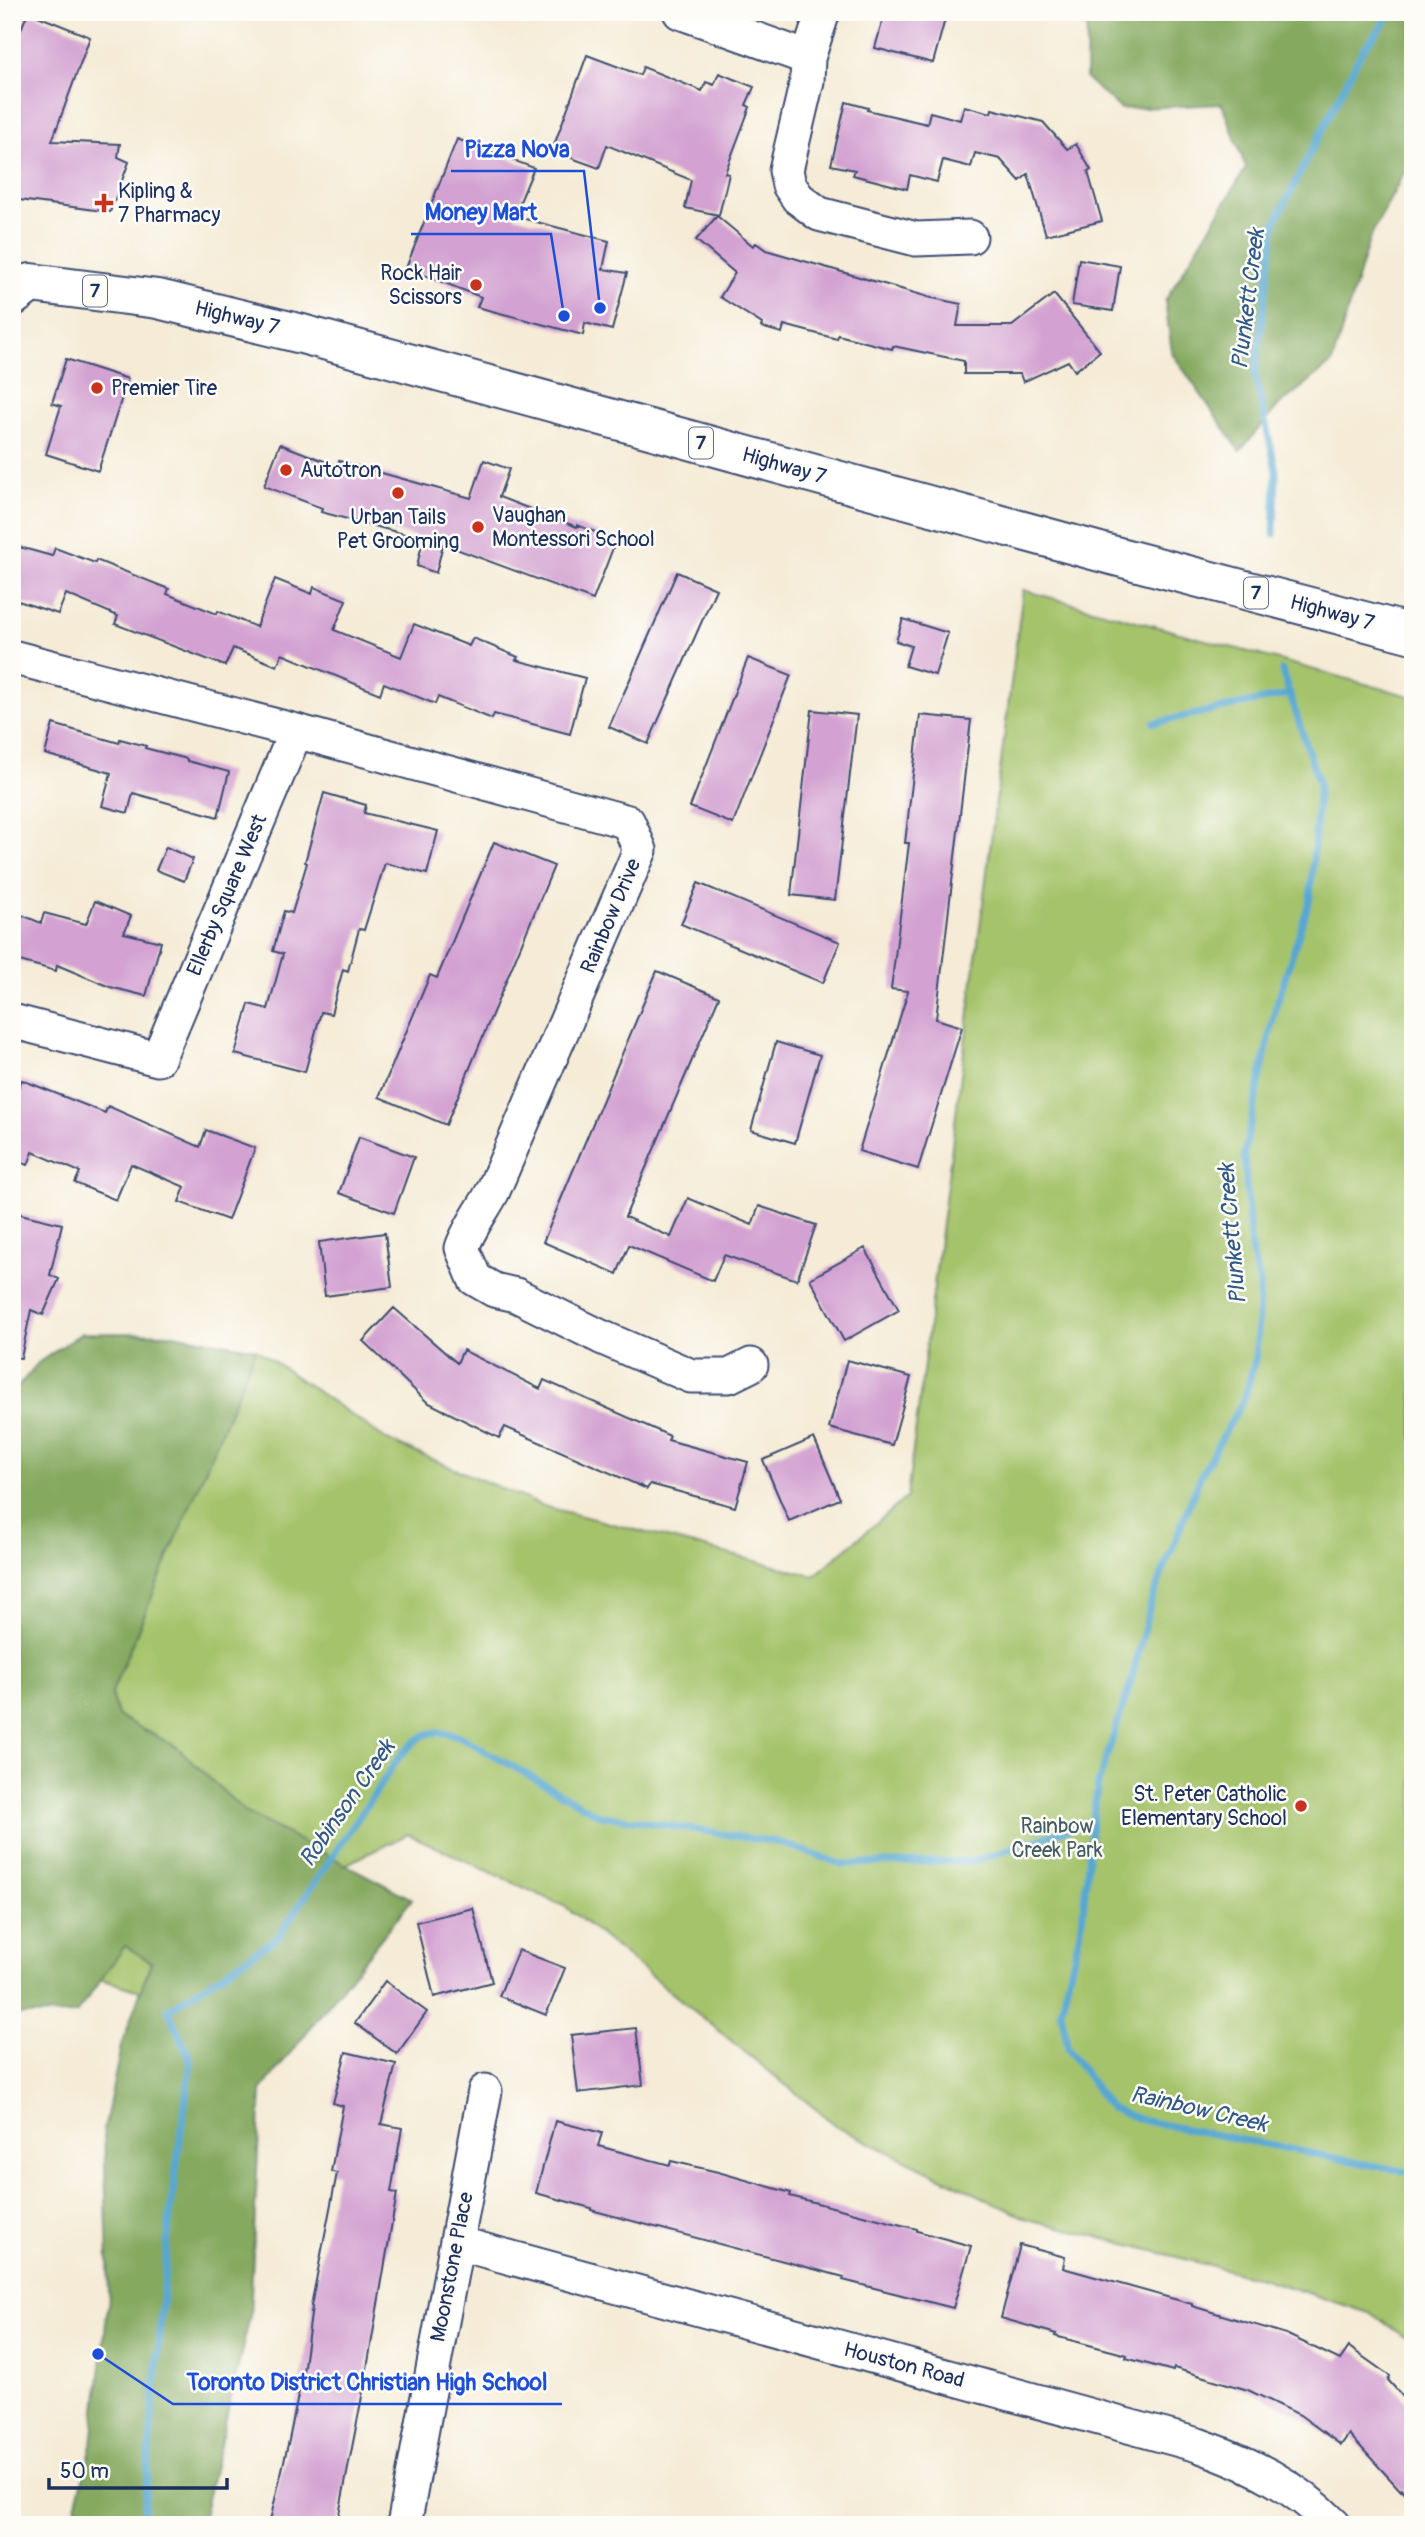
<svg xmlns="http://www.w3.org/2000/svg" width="1425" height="2537" viewBox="0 0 1425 2537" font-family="Pangolin,sans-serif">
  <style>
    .green { fill: #a5c36a; stroke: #607964; stroke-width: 2 }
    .forest { fill: #84a95e; stroke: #506c5e; stroke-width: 2 }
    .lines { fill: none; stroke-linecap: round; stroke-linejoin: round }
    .stream { stroke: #57a7d1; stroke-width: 7 }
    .building { fill: #d3a2d2 }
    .minor-casing { stroke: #3c4b70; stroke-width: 37 }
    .major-casing { stroke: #3c4b70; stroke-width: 42 }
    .minor { stroke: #fff; stroke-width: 33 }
    .major { stroke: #fff; stroke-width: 38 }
    .poi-dot { fill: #c8321e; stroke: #fdfcf7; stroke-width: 2.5 }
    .labels { text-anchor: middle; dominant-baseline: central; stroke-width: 5; stroke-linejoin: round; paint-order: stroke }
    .shield { fill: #fdfcf7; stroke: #5f6c8c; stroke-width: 2 }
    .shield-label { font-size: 19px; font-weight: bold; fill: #1b2f5e }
    .poi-label { font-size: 21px; fill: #1b2f5e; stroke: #fdfcf7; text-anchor: start }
    .street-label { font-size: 21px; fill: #1b2f5e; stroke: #fdfcf7 }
    .park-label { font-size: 21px; fill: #445b62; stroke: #fdfcf7 }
    .water-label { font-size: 23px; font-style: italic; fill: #305986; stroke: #fdfcf7 }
    .leader { fill: none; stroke: #1d4ed8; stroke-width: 2.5 }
    .callout-dot { fill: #1d4ed8; stroke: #fdfcf7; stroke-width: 2.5 }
    .callout-label { font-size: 23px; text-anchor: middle; font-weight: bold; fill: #1d4ed8; stroke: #fdfcf7; stroke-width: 5; stroke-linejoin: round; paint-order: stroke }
  </style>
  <rect width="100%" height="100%" fill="#fdfcf7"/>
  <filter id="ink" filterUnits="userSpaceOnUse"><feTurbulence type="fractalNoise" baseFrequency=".0143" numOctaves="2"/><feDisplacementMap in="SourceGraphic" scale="14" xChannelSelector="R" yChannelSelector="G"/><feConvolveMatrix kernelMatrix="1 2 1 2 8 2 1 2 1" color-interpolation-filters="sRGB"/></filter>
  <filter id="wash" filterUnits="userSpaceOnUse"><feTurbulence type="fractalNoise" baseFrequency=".00686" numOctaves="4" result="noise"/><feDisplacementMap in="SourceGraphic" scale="28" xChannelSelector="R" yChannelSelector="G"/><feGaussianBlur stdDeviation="1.57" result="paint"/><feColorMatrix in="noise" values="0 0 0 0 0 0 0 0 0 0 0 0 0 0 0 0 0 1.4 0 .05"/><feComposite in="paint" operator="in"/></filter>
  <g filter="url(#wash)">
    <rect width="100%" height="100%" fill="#f5ebd6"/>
    <path class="green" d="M1023,590L1413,697V2343L1372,2314L1267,2280L1028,2219L839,2128L566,1907L408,1834L306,1884L248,2023L12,1953V1394L38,1363L82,1333L172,1334L256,1349L389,1441L543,1506L814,1576L907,1497Z"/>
    <path class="forest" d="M1095,12H1413V155L1369,240L1332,363L1277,407L1240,451L1172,353L1165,301L1246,168L1222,104L1121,109L1086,79L1087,20Z
      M82,1333L172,1334L256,1349L111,1694L118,1716L177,1747L245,1812L412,1899L261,2090L250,2316L201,2525H71L92,2444L109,2296L104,2130L121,2046L151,1962L125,1946L76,2014L17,2015L12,2013V1394L38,1363Z"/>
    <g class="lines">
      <path class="stream" d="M1274,534L1276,471L1255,374L1275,223L1362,51L1393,12
        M1282,670L1319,784L1310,899L1276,1006L1244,1154L1251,1249L1260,1283L1256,1356L1245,1397L1201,1475L1151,1602L1131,1682L1098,1784L1092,1821L1082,1923L1061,2011L1068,2049L1110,2108L1145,2121L1413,2173
        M1154,723L1290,694
        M143,2525L170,2213L191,2061L168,2010L278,1937L400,1756C422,1734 427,1728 459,1736L599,1815L782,1843L841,1864L975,1861L1092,1821"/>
    </g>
    <g id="blocks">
      <path class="building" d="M28,12L90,37L52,141L120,144L118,157L129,162L110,212L12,199V51Z
        M885,12H947L933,63L875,48Z
        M587,55L640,75L643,67L702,91L706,82L714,85L719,73L754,87L746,105L750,107L725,173L729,174L719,215L685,208L691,180L607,145L599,168L552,151Z
        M846,102L868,108L867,110L927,124L930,112L960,120L964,106L991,113L992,109L1043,122L1067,149L1076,144L1091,170L1088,172L1102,221L1046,235L1028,174L1020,181L1000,159L975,153L971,167L943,160L937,182L910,175L907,189L853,175L855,170L831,165Z
        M457,139L534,168L514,216L609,241L603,269L627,273L612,330L585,323L583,335L477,307L481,297L406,268Z
        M717,216L753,246L756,243L766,250L932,298L961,304L957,326H1012L1054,294L1100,351L1075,371L1068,361L1023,382L1020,374H964V361L893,346L892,349L838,335L837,339L784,325L782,333L761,327L762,324L720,297L735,273L696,240Z
        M1079,259L1120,266L1113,311L1072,305Z
        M66,359L128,379L98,471L46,454L61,406L52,403Z
        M280,444L337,466L339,461L471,498L484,460L509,469L499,497L577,527V525L616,540L593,600L443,544L436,573L417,566L423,539L321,512L322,508L264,486Z
        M12,545L52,556L55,548L95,563L96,560L169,589L167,594L217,614L218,611L256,627L275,579L312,594L314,587L346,600L334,630L401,657L414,624L469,646L473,638L518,657L516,660L585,678L570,734L494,714L492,719L438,697L435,704L384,683L380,694L282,654L277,666L233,648L225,666L115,624L118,616L66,594L58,614L12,599Z
        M677,572L716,589L648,744L609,727Z
        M903,619L948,633L935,675L905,666L911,646L896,641Z
        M748,658L791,675L733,824L690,807Z
        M812,710L857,715L835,900L791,895Z
        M920,715L971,720L936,1019L962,1027L918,1169L859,1151L908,991L891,989L909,843H905Z
        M53,724L119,743L120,739L146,746L145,748L187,759V761L229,772L218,817L133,793L128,813L102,806L111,773L45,754Z
        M324,793L366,805L364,813L438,831L427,874L385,863L364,930L359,929L348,971L343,969L331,1014L321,1012L305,1072L235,1054L249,1004L268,1009L283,954L273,951L284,911L292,913L307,863L305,862Z
        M494,842L554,866L446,1125L379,1097L430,975L437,978Z
        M166,847L193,859L184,881L156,870Z
        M698,883L840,942L823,983L681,924Z
        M95,901L131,916L124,933L161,942L146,996L110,987L57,965L56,971L12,959V911L41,923L44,913L86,924Z
        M657,971L719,997L625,1217L671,1237L688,1198L752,1225L759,1206L816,1225L797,1280L724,1255L713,1281L629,1245L617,1274L543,1242Z
        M776,1042L820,1055L795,1143L751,1130Z
        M22,1080L105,1113L108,1106L200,1147L206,1130L255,1148L228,1220L179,1202L185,1187L131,1164L116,1200L75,1183L80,1172L33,1152L28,1165L12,1159V1086L18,1088Z
        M359,1137L414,1157L394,1213L339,1193Z
        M12,1212L62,1224L50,1275L59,1279L43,1315L31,1310L21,1358L12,1357Z
        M385,1233L392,1287L325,1296L319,1242Z
        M865,1248L899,1310L844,1341L810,1279Z
        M394,1308L457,1363L463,1350L540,1389L544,1380L670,1436L668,1440L748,1462L735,1507L650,1484L647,1489L505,1427L499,1438L427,1402L363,1341Z
        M847,1360L911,1377L892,1445L829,1428Z
        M814,1438L840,1499L789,1521L763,1460Z
        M473,1908L492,1982L434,1997L416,1922Z
        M518,1950L565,1968L546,2015L499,1996Z
        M385,1981L427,2012L397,2054L355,2023Z
        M636,2028L643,2085L578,2093L571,2035Z
        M346,2052L396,2064L381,2124L402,2128L391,2192L397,2193L364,2386L337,2525H269L289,2440L304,2366L312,2307L311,2306L337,2173L331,2172L343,2106L333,2103Z
        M555,2121L602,2133L598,2146L670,2165L671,2161L718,2172L791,2193L790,2196L917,2229V2231L971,2246L953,2308L843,2280L844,2277L591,2210V2208L536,2193Z
        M1020,2245L1065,2257L1063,2268L1192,2304V2306L1286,2334L1340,2360L1349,2347L1390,2376L1388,2380L1413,2408V2504L1402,2489L1401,2491L1349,2434L1341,2445L1300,2415L1248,2390L1174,2368L1173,2371L1126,2358L1127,2355L1055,2336L1056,2334L1001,2318Z"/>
    </g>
  </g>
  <g filter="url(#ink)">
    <use href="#blocks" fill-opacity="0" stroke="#3c4b70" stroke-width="2"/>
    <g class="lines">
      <defs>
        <path id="minor" d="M680,12L808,58
          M823,12L808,58L807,81L786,170L789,185L798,198L819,214L916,239L970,237
          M12,657L296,731L628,822L640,850L493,1191C483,1210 469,1228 462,1248L475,1279L494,1290L516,1295L601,1337L691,1376H729L751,1365
          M12,1021L158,1059L296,731
          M457,2243L1198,2445C1251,2464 1293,2484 1334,2525
          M404,2525L485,2091"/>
        <path id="major" d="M12,297L31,283L158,299L302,334L1100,552L1413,634"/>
      </defs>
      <use href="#minor" class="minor-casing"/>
      <use href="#major" class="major-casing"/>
      <use href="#minor" class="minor"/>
      <use href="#major" class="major"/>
    </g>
  </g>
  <g class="poi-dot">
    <path d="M100.5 192.5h7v7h7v7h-7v7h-7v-7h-7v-7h7z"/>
    <circle cx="476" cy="285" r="7"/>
    <circle cx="97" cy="388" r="7"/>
    <circle cx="286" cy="470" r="7"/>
    <circle cx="398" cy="493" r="7"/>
    <circle cx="478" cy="527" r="7"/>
    <circle cx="1301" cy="1806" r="7"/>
  </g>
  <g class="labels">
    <g class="shield">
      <rect x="83" y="275.5" width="24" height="31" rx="5"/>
      <rect x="689" y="427.5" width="24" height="31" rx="5"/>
      <rect x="1244" y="577.5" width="24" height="31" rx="5"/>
    </g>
    <g class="shield-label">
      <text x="95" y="291">7</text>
      <text x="701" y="443">7</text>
      <text x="1256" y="593">7</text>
    </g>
    <g class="poi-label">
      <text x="118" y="191">Kipling &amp;<tspan x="118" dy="24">7 Pharmacy</tspan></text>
      <text x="462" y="273" text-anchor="end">Rock Hair<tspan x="462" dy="24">Scissors</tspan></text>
      <text x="111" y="388">Premier Tire</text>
      <text x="300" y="470">Autotron</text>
      <text x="492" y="515">Vaughan<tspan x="492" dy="24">Montessori School</tspan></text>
      <text x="398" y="517" text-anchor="middle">Urban Tails<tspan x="398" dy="24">Pet Grooming</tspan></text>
      <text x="1287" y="1794" text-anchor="end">St. Peter Catholic<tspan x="1287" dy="24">Elementary School</tspan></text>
    </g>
    <g class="street-label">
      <text transform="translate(237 318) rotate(14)">Highway 7</text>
      <text transform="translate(784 466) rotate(16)">Highway 7</text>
      <text transform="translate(1332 613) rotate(15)">Highway 7</text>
      <text transform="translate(227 895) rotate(-67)">Ellerby Square West</text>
      <text transform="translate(611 916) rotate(-67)">Rainbow Drive</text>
      <text transform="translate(452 2267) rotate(-79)">Moonstone Place</text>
      <text transform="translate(904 2365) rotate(15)">Houston Road</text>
    </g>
    <g class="park-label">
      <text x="1057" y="1826">Rainbow<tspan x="1057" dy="24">Creek Park</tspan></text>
    </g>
    <g class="water-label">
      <text transform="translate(1248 299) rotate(-83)">Plunkett Creek</text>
      <text transform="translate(1232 1234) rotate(-95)">Plunkett Creek</text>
      <text transform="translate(347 1803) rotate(-55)">Robinson Creek</text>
      <text transform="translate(1199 2109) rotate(13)">Rainbow Creek</text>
    </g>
  </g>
  <path class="leader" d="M600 308L584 171H451M564 316L551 234H411M98 2354L173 2404H562"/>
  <g class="callout-dot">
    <circle cx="600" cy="308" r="7"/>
    <circle cx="564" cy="316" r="7"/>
    <circle cx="98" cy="2354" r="7"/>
  </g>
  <g class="callout-label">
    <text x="517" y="157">Pizza Nova</text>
    <text x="481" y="220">Money Mart</text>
    <text x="367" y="2390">Toronto District Christian High School</text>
  </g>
  <rect width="1425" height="2537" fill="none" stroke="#fdfcf7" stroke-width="42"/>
  <path d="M49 2478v10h178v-10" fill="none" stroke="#1b2f5e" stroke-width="3.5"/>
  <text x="60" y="2478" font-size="21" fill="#1b2f5e" stroke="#fdfcf7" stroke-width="5" paint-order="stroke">50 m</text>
</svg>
